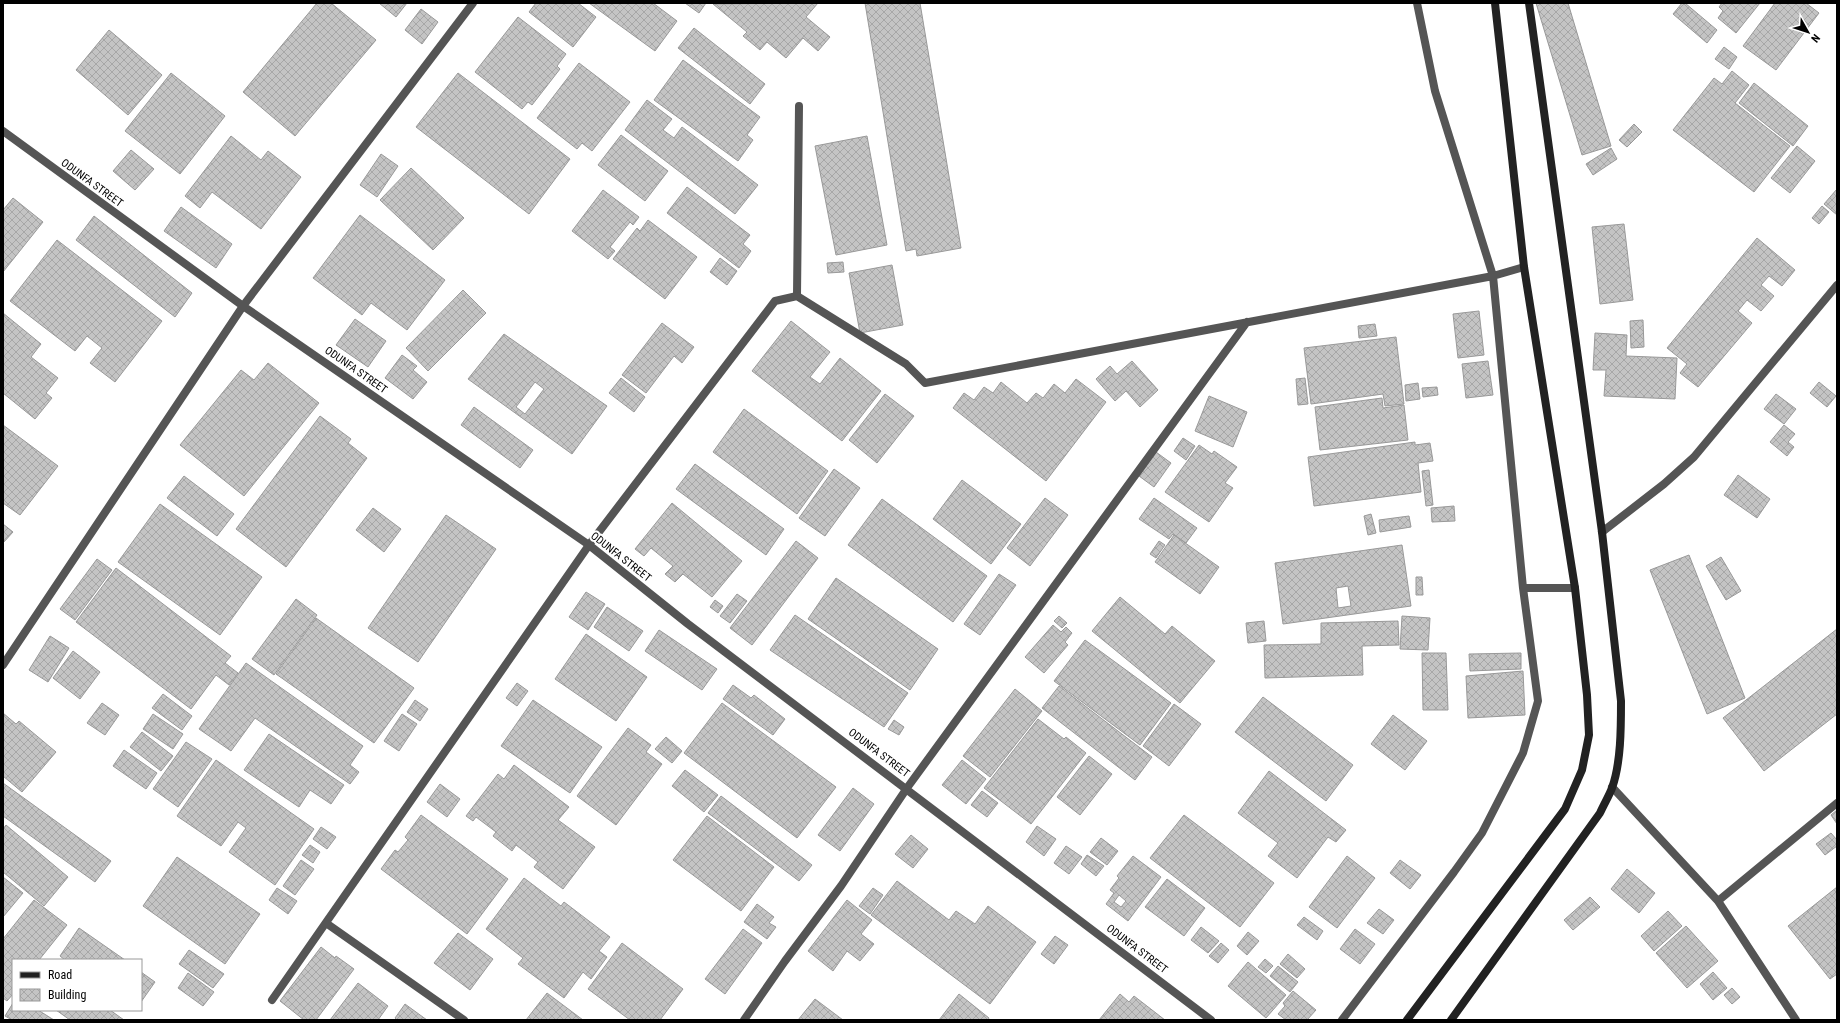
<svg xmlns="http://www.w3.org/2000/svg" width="1840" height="1023" viewBox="0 0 1840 1023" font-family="'Roboto Condensed',sans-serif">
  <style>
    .building { fill: url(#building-cross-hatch); stroke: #999; fill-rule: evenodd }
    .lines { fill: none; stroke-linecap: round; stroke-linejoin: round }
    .service { stroke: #555; stroke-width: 8 }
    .minor { stroke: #555; stroke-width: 8 }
    .secondary { stroke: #222; stroke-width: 8 }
    .labels { text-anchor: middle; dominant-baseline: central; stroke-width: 4; stroke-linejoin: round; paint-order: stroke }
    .street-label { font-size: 11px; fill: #000; stroke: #fff }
  </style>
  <defs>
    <pattern id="building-cross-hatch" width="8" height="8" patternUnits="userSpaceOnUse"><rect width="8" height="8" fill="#c4c4c4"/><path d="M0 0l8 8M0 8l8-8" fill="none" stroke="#a7a7a7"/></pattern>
  </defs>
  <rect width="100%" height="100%" fill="#fff"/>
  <path class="building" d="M317,3H331L376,40L295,136L243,92Z
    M379,3H407L396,17Z
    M536,3H578L596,17L573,47L529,12Z
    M589,3H653L677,21L655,51Z
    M685,3H706L699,13Z
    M818,3L806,17L830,37L818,51L803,38L786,58L767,42L760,50L743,36L747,32L713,4Z
    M865,3H920L961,248L917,256L916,249L906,251Z
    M1536,3H1568L1611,146L1582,155Z
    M1682,3H1685L1717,30L1707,43L1673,14Z
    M1722,3H1760L1736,33L1718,18L1723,11L1719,7Z
    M1775,3H1806L1819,13L1776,70L1743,46Z
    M421,9L438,22L422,44L405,30Z
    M518,17L566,54L557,66L560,69L532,105L528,102L522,109L475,72Z
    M694,28L765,84L750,104L678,48Z
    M109,30L162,75L128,115L76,70Z
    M1724,47L1737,57L1729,69L1715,59Z
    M683,60L760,117L747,135L753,140L738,161L654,100Z
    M579,63L630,102L592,151L582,143L577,149L537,118Z
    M1732,71L1749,85L1735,103L1790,146L1754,192L1673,130L1714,78L1722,84Z
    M171,73L225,116L180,174L125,131Z
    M458,73L570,159L529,214L416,127Z
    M1754,83L1808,126L1793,146L1739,103Z
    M647,100L672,119L663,130L674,138L682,127L758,185L735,214L625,130Z
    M1634,124L1642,132L1627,147L1619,140Z
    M621,135L668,171L645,201L598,165Z
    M231,136L261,160L268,151L301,177L261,229L212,192L200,208L185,196Z
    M867,136L887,245L836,255L815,146Z
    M1797,146L1815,161L1790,193L1771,178Z
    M1611,148L1617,159L1593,175L1586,164Z
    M131,150L154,169L135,190L113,171Z
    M381,154L398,166L377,197L360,185Z
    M411,168L464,218L433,250L380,200Z
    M687,187L750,235L743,244L751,251L739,268L667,213Z
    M1837,189V215L1824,204Z
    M603,190L639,217L633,225L630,222L610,247L615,251L608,259L572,231Z
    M13,198L43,222L3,272V210Z
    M1822,206L1829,212L1819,224L1812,218Z
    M181,207L232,244L216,268L164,231Z
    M360,215L445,280L407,330L371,303L362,315L313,278Z
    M94,216L192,293L175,317L76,240Z
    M648,220L697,257L665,299L613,259L637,228L640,231Z
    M1624,224L1633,300L1600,304L1592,227Z
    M1757,238L1795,270L1782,286L1769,276L1761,285L1774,296L1761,311L1747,300L1738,311L1752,323L1698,387L1680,373L1687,364L1667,348Z
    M57,240L162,321L115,382L90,363L102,348L87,336L75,351L10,301Z
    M720,258L737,271L727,285L710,272Z
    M843,262L844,272L828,273L827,263Z
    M892,265L903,325L860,333L849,273Z
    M463,290L486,313L428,371L406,348Z
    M1479,311L1484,355L1458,358L1453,314Z
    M3,313L41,344L31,357L58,378L46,393L52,398L35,419L3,393Z
    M355,319L386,341L368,367L336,345Z
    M1643,320L1644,347L1631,348L1630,321Z
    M791,321L830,352L810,377L820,384L840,358L881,391L842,441L752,371Z
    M662,323L694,347L682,363L674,356L646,393L622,375Z
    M1375,324L1377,336L1359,338L1358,326Z
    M1595,333L1627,335L1626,356L1677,358L1675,399L1604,396L1606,370H1593Z
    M504,334L607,406L572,454L468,379ZM535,382L544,389L525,414L516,407Z
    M1396,337L1404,404L1385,406L1383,394L1311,404L1304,348Z
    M402,355L417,366L413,370L427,382L413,399L385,378Z
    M1132,361L1158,390L1140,407L1126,391L1115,401L1096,379L1110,366L1117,374Z
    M1488,361L1493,395L1466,398L1462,364Z
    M268,363L319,403L244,496L180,445L241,370L254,380Z
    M621,378L645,397L634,412L609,393Z
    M1305,378L1308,404L1298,405L1296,379Z
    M1076,379L1106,402L1046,481L953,408L964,393L974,400L984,387L993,393L1001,382L1027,403L1036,393L1043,398L1054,384L1065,393Z
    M1819,382L1836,396L1827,407L1810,393Z
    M1418,383L1420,399L1406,401L1405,385Z
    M1437,387L1438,395L1423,397L1422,388Z
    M885,394L914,416L877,463L849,440Z
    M1776,394L1796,409L1784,424L1764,409Z
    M1209,396L1247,412L1233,447L1195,431Z
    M1382,398L1383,408L1404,405L1408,440L1320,450L1315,407Z
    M474,407L533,450L520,468L461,425Z
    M744,409L828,471L797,514L713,452Z
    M320,416L351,439L348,443L367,458L286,567L236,529Z
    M3,425L58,466L20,515L3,503Z
    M1784,425L1795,434L1788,442L1794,447L1787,456L1770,442Z
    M1183,438L1195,446L1186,460L1174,451Z
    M1415,442V445L1430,443L1433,461L1418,463L1421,492L1314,506L1308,457Z
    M1199,445L1212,454L1214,451L1237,467L1225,483L1233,488L1209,522L1165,492Z
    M1156,452L1171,463L1154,487L1139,476Z
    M695,464L784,529L766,555L676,489Z
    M834,469L860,488L825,536L799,518Z
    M1429,470L1433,505L1426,506L1422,471Z
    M1738,475L1770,499L1757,518L1724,495Z
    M184,476L234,514L217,536L167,498Z
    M962,480L1021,524L991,564L933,519Z
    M1045,498L1068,515L1030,566L1007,548Z
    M1154,498L1197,528L1186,543L1173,534L1169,539L1139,519Z
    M882,499L987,576L953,622L848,545Z
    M672,503L742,561L712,597L683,574L675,582L665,574L673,566L651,548L644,556L635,549Z
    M160,504L262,577L220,635L118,562Z
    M1454,506L1455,521L1432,522L1431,508Z
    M373,508L401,529L384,552L356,530Z
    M1371,514L1376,533L1368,535L1364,516Z
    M446,515L496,549L418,662L368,628Z
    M1409,516L1411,527L1380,532L1379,520Z
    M3,524L13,532L3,543Z
    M1174,535L1219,567L1200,594L1155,562Z
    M796,541L818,558L752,645L730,628Z
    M1159,541L1165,545L1156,558L1150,554Z
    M1402,545L1411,606L1283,624L1275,563ZM1348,586L1351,606L1338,608L1336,588Z
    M1689,555L1745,698L1707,714L1650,570Z
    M1721,557L1741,591L1726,600L1706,566Z
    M97,559L112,570L75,620L60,609Z
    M116,568L231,656L225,663L238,673L229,685L216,675L191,709L76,622Z
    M999,574L1016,585L980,635L964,624Z
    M1416,577H1422L1423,595H1416Z
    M836,578L938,649L910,690L808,619Z
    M586,592L605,604L588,630L569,617Z
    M737,594L747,601L730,623L720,616Z
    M1120,597L1165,634L1172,626L1215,661L1180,703L1092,631Z
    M296,599L317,615L274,675L252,659Z
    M715,600L723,606L718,613L710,607Z
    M607,607L643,631L629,651L594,627Z
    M795,615L908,693L884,727L770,650Z
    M1059,616L1067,623L1062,628L1054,621Z
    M1402,616L1430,618L1428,650L1400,649Z
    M316,618L414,688L374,743L276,674Z
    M1264,621L1266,641L1248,643L1246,623Z
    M1398,621L1399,645L1362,646L1363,675L1265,678L1264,645L1321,644V623Z
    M1053,625L1061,632L1066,627L1072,633L1065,642L1068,645L1044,673L1025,657Z
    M1837,629V714L1764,771L1723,718Z
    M659,630L717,669L702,690L645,651Z
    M586,634L647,677L616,721L555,679Z
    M50,636L69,648L48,682L29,670Z
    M1085,640L1171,703L1140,745L1054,681Z
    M73,651L100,672L80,699L53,678Z
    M1422,653H1446L1448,710H1423Z
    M1521,653V669L1470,671L1469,654Z
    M246,663L363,746L350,765L359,772L350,784L255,718L231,751L199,729Z
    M1523,671L1525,715L1468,718L1466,676Z
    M517,683L528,691L517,706L506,698Z
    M733,685L751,698L754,695L785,719L773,735L723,699Z
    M1059,686L1152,757L1135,780L1042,708Z
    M1015,689L1042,711L990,777L963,756Z
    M163,694L192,716L182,730L152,708Z
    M1263,697L1353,765L1326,801L1235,732Z
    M415,700L428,709L420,721L407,712Z
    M533,700L602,747L570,793L501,746Z
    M102,703L119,715L105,735L87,723Z
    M722,703L836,787L797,838L684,753Z
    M1174,704L1201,724L1169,766L1143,746Z
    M3,713L16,724L19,721L56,752L22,792L3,776Z
    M153,714L183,734L173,749L143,729Z
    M402,714L417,724L399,751L384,741Z
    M1393,715L1427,741L1405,770L1371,744Z
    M1038,719L1064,739L1066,737L1086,753L1031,824L984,788Z
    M894,720L904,727L899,735L888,729Z
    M628,728L651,745L646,752L662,764L616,825L577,796Z
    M142,732L173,756L161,771L130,747Z
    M269,734L344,785L331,804L310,790L299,807L244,770Z
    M666,737L682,751L672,763L655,749Z
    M186,742L212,759L178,807L153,789Z
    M124,750L157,773L146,789L113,766Z
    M1089,756L1112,774L1080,815L1057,797Z
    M216,760L314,829L275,885L229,852L246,828L238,822L221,846L177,816Z
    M962,760L986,779L966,804L942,785Z
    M514,765L569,807L558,820L595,847L563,889L534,867L538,862L516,845L512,851L493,836L496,832L476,817L473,821L466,816L498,774L504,779Z
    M685,770L718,795L704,812L672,786Z
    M1269,771L1346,830L1336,842L1328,837L1297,878L1268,856L1278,843L1238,813Z
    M3,783L111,861L95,882L3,816Z
    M440,784L460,799L447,817L427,802Z
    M853,788L874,804L840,851L818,835Z
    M982,791L998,803L987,817L971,805Z
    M721,796L812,865L799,881L708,813Z
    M1837,810V824L1831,815Z
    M421,815L508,879L467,934L381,869L395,850L398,852L408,840L405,837Z
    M1184,815L1274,883L1240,927L1150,858Z
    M707,816L774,867L741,911L673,860Z
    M6,825L68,877L44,906L3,872V829Z
    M1037,826L1056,839L1044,856L1026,842Z
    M321,827L336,837L327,849L313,839Z
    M1831,833L1837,840V846L1825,855L1816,844Z
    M911,835L928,849L913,868L895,854Z
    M1101,838L1118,851L1107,865L1090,852Z
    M310,845L320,852L313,863L302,855Z
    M1066,846L1082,857L1069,874L1054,863Z
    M1087,855L1104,866L1096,876L1081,864Z
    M1133,856L1161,877L1128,921L1106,904L1114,893L1110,890L1119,878L1117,876ZM1119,895L1126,901L1121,907L1114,902Z
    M1347,856L1375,878L1337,928L1309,907Z
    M177,857L260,914L225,964L143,906Z
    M301,860L314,869L295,895L283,886Z
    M1400,860L1421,875L1410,889L1390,873Z
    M1627,869L1655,893L1639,913L1611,889Z
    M3,877L23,893L3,917Z
    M524,878L561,906L564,902L610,937L599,951L607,957L591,979L583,972L564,998L518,964L523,958L486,929Z
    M1167,879L1205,908L1184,936L1145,907Z
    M897,881L949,920L956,911L975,924L988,906L1036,942L990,1004L871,915Z
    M1837,887V974L1830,979L1788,926Z
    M277,888L297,901L288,914L269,900Z
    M873,888L883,895L870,914L859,906Z
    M1590,897L1600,907L1573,930L1564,920Z
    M34,900L67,925L39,960H13V994L7,1001L3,998V939Z
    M847,900L872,920L861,934L874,944L860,961L847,951L833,971L808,951Z
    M757,904L774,917L769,923L776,927L767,939L744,922Z
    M1379,909L1394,920L1383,934L1367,923Z
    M1668,911L1682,926L1654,951L1641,936Z
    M1304,917L1323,931L1317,940L1297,925Z
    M1686,926L1718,961L1687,988L1656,953Z
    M1201,927L1219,941L1208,953L1191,940Z
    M79,928L125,960H65L60,956Z
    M743,929L762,943L725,994L705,979Z
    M1355,929L1375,944L1360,964L1340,949Z
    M1248,932L1259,941L1247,955L1237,946Z
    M458,933L493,959L470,990L434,963Z
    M1055,936L1068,945L1054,964L1041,954Z
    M622,943L683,989L660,1020H630L588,989Z
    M1221,943L1229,950L1218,963L1209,956Z
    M321,947L335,958L336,956L354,969L316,1020H304L280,1001Z
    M189,950L224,974L213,988L179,964Z
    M1288,954L1305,969L1297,978L1280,964Z
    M1265,959L1273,966L1266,973L1258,967Z
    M1248,962L1286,995L1266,1018L1228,986Z
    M1278,966L1298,982L1290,992L1270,976Z
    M141,972L155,982L141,1002Z
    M1713,972L1727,988L1713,1000L1700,984Z
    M188,973L214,992L203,1006L178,988Z
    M358,983L388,1006L378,1020H330Z
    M1732,988L1740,997L1732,1004L1724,995Z
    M1293,991L1316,1010L1307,1020H1286L1278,1014L1285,1006L1283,1003Z
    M547,993L583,1020H526Z
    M959,994L989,1018L988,1020H939Z
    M1120,994L1129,1002L1134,996L1165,1020H1099Z
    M815,999L843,1020H798Z
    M13,1003V1010H38L54,1020H12L5,1016Z
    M405,1004L427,1020H397L395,1018Z
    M56,1010H110L124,1020H70Z"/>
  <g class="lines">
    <path class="service" d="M797,296L799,106"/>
    <path class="minor" d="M3,131L243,306L589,545L688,624L1211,1020
      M1602,532L1664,484L1694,457L1837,285
      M1523,588H1575
      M3,665L243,306L473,3
      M1612,787L1718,901L1796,1020
      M1718,901L1837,803
      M326,923L464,1020
      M272,1000L589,545L775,301L797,296L906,364L925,383L1493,276L1524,267
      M744,1020L785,961L841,886L907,788L1247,322
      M1342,1020L1454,872L1482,833L1523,753L1538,701L1523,588L1493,276L1435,91L1417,3"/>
    <path class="secondary" d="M1407,1020L1565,809L1582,770L1589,735L1587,695L1575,588L1524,267L1495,3
      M1451,1020L1600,813C1604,804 1609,796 1612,788C1621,763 1621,728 1621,701L1602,532L1529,3"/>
  </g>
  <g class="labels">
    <g class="street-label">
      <text transform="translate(92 183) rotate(36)">ODUNFA STREET</text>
      <text transform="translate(356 370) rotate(35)">ODUNFA STREET</text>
      <text transform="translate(621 557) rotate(38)">ODUNFA STREET</text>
      <text transform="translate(879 753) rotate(37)">ODUNFA STREET</text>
      <text transform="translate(1137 949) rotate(37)">ODUNFA STREET</text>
    </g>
  </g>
  <rect width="1840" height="1023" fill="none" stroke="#000000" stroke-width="8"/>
  <rect x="12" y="959" width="130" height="52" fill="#ffffff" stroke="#999999"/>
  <rect x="20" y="972" width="20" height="6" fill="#222222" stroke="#999999"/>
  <text x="48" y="979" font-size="12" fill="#000000">Road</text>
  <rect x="20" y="989" width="20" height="12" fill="url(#building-cross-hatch)" stroke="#999999"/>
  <text x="48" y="999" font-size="12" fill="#000000">Building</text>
  <g transform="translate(1808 32) rotate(129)" stroke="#ffffff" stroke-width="3" paint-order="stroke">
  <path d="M0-3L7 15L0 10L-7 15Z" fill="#000000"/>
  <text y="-6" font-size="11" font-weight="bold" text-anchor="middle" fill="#000000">N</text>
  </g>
</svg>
